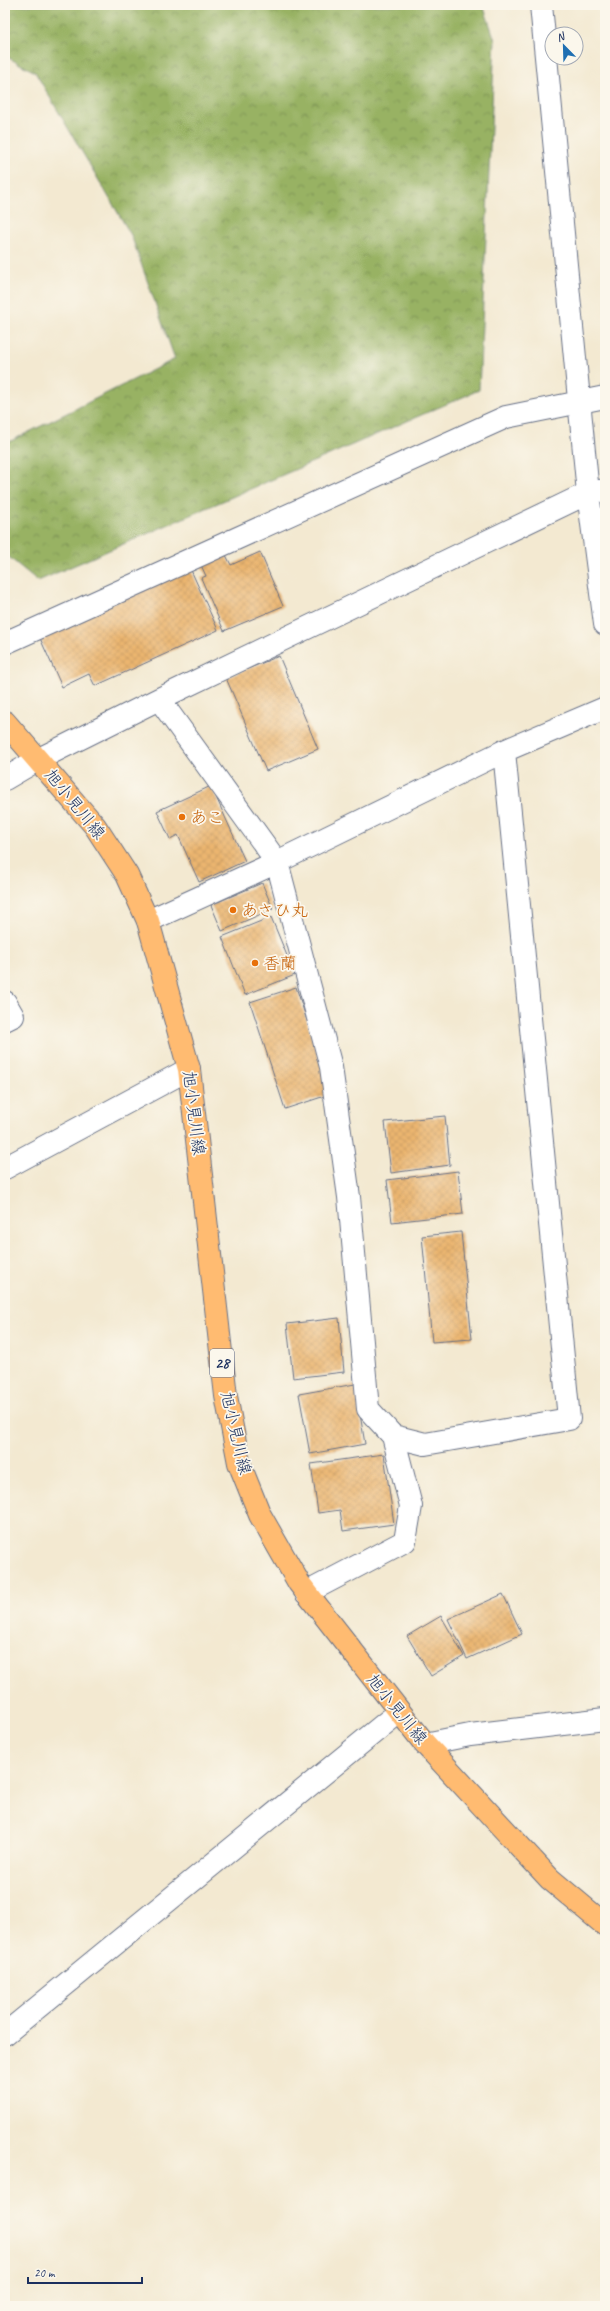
<svg xmlns="http://www.w3.org/2000/svg" width="610" height="2311" viewBox="0 0 610 2311" font-family="Caveat,'Klee One',sans-serif">
  <style>
    .forest { fill: url(#forest-crowns); stroke: #5a7060 }
    .building { fill: url(#building-cross-hatch) }
    .lines { fill: none; stroke-linecap: round; stroke-linejoin: round }
    .street-casing { stroke: #677086; stroke-width: 24 }
    .primary-casing { stroke: #677086; stroke-width: 24 }
    .street { stroke: #fff; stroke-width: 22 }
    .primary { stroke: #ffbb71; stroke-width: 22 }
    .food-dot { fill: #e8710a; stroke: #fbf7ec; stroke-width: 1.5 }
    .labels { text-anchor: middle; dominant-baseline: central; stroke-width: 3.5; stroke-linejoin: round; paint-order: stroke }
    .shield { fill: #fbf7ec; stroke: #5e6b89; stroke-width: 1 }
    .shield-label { font-size: 16px; font-weight: bold; fill: #1b2f5e }
    .street-label { font-size: 17px; fill: #1b2f5e; stroke: #fbf7ec }
    .food-label { font-size: 17px; fill: #c56008; stroke: #fbf7ec; text-anchor: start }
  </style>
  <defs>
    <pattern id="forest-crowns" width="20" height="18" patternUnits="userSpaceOnUse"><rect width="20" height="18" fill="#98b263"/><path d="M2 6a3 3 0 1 1 6 0M12 15a3 3 0 1 1 6 0" fill="none" stroke="#7b9155"/></pattern>
    <pattern id="building-cross-hatch" width="8" height="8" patternUnits="userSpaceOnUse"><rect width="8" height="8" fill="#ebb56f"/><path d="M0 0l8 8M0 8l8-8" fill="none" stroke="#c99c63"/></pattern>
  </defs>
  <rect width="100%" height="100%" fill="#fbf7ec"/>
  <filter id="ink" filterUnits="userSpaceOnUse"><feTurbulence type="fractalNoise" baseFrequency=".025" numOctaves="2"/><feDisplacementMap in="SourceGraphic" scale="8" xChannelSelector="R" yChannelSelector="G"/><feConvolveMatrix kernelMatrix="1 2 1 2 8 2 1 2 1" color-interpolation-filters="sRGB"/></filter>
  <filter id="wash" filterUnits="userSpaceOnUse"><feTurbulence type="fractalNoise" baseFrequency=".012" numOctaves="4" result="noise"/><feDisplacementMap in="SourceGraphic" scale="16" xChannelSelector="R" yChannelSelector="G"/><feGaussianBlur stdDeviation="0.9" result="paint"/><feColorMatrix in="noise" values="0 0 0 0 0 0 0 0 0 0 0 0 0 0 0 0 0 1.4 0 .05"/><feComposite in="paint" operator="in"/></filter>
  <g filter="url(#wash)">
    <rect width="100%" height="100%" fill="#f3e9d1"/>
    <path class="forest" d="M5,5H483L495,40L479,390L38,581L5,554V444L175,359L131,235L35,72L5,56Z"/>
    <g id="blocks">
      <path class="building" d="M260,552L283,606L224,631L201,578L206,576L200,563L225,553L231,565Z
        M190,568L218,630L95,686L89,674L62,687L39,636Z
        M279,656L318,749L266,771L226,678Z
        M211,786L245,861L199,882L178,835L170,839L157,811Z
        M262,883L273,909L222,931L211,905Z
        M271,917L295,975L245,995L222,937Z
        M296,987L331,1094L285,1109L250,1002Z
        M445,1116L450,1165L391,1173L385,1122Z
        M458,1171L463,1214L392,1222L387,1180Z
        M461,1232L472,1339L432,1342L422,1236Z
        M339,1318L344,1372L293,1378L287,1324Z
        M355,1384L365,1444L310,1454L299,1394Z
        M384,1454L394,1524L343,1531L340,1510L318,1513L311,1464Z
        M503,1594L522,1634L467,1659L448,1619Z
        M441,1616L464,1656L431,1676L407,1636Z"/>
    </g>
  </g>
  <g filter="url(#ink)">
    <use href="#blocks" fill-opacity="0" stroke="#677086" stroke-width="1"/>
    <g class="lines">
      <defs>
        <path id="street" d="M541,5L588,493L605,624
          M5,643L506,417L605,397
          M159,699L277,862L331,1067L349,1197L368,1409L393,1436L425,1444L569,1419L504,751
          M5,779L39,759L159,699L588,493L605,490
          M148,921L277,862L504,751L605,708
          M5,1002L13,1016L5,1020
          M5,1168L189,1069
          M306,1593L405,1541L411,1506L393,1436
          M425,1744L470,1735L605,1719
          M5,2034L399,1712"/>
        <path id="primary" d="M5,722L95,826L127,875L148,921L189,1069L226,1396L239,1463L260,1515L299,1583L425,1744L550,1879L605,1925"/>
      </defs>
      <use href="#street" class="street-casing"/>
      <use href="#primary" class="primary-casing"/>
      <use href="#street" class="street"/>
      <use href="#primary" class="primary"/>
    </g>
  </g>
  <g class="food-dot">
    <circle cx="182" cy="817" r="4"/>
    <circle cx="233" cy="910" r="4"/>
    <circle cx="255" cy="963" r="4"/>
  </g>
  <g class="labels">
    <rect class="shield" x="210" y="1349" width="24" height="28" rx="3"/>
    <g class="shield-label">
      <text x="222" y="1363">28</text>
    </g>
    <g class="street-label">
      <text transform="translate(75 804) rotate(51)">旭小見川線</text>
      <text transform="translate(194 1113) rotate(83)">旭小見川線</text>
      <text transform="translate(236 1433) rotate(77)">旭小見川線</text>
      <text transform="translate(397 1709) rotate(51)">旭小見川線</text>
    </g>
    <g class="food-label">
      <text x="190" y="817">あこ</text>
      <text x="241" y="910">あさひ丸</text>
      <text x="263" y="963">香蘭</text>
    </g>
  </g>
  <rect width="610" height="2311" fill="none" stroke="#fbf7ec" stroke-width="20"/>
  <g transform="translate(564 46) rotate(337)"><circle r="19" fill="#fbf7ec" stroke="#a1a7b3"/>
  <path d="M0-3L7 15L0 10L-7 15Z" fill="#1f6fb2"/>
  <text y="-6" font-size="11" font-weight="bold" text-anchor="middle" fill="#1b2f5e">N</text>
  </g>
  <path d="M28 2277v6h114v-6" fill="none" stroke="#1b2f5e" stroke-width="2"/>
  <text x="34" y="2277" font-size="12" fill="#1b2f5e" stroke="#fbf7ec" stroke-width="3" paint-order="stroke">20 m</text>
</svg>
